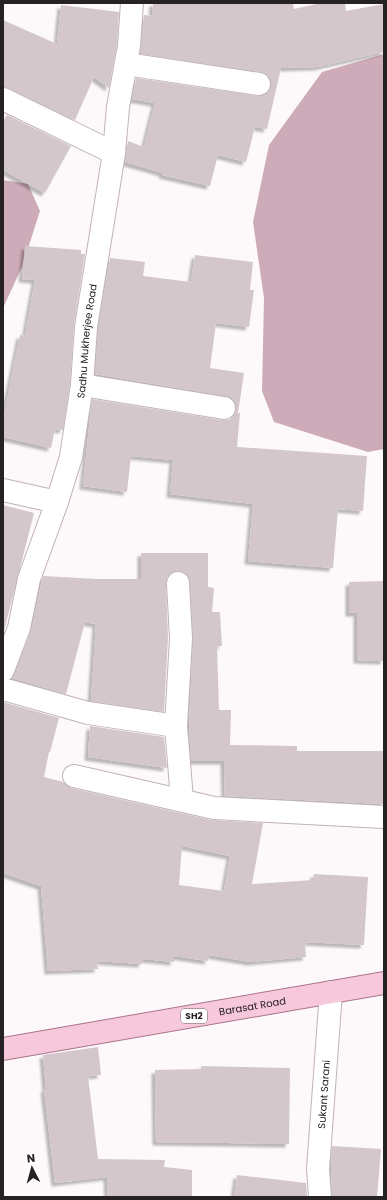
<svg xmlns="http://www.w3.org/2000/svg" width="387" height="1200" viewBox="0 0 387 1200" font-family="Poppins,sans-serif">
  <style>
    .water { fill: #ceabb9 }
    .building { fill: #d4c7cc; fill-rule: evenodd; filter: url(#shadow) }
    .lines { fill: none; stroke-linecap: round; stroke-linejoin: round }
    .minor-casing { stroke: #c0b3b8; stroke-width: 24 }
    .major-casing { stroke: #aa748b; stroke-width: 24 }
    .minor { stroke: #fff; stroke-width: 22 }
    .major { stroke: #f7c7db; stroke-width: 22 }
    .labels { text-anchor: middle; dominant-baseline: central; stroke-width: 3; stroke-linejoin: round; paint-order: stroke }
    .shield { fill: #fff; stroke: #676465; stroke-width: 1 }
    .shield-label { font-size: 9px; font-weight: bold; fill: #262123 }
    .street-label { font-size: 10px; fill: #262123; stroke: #fff }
  </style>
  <defs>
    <filter id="shadow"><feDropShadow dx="-3.5" dy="3.5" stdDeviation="1" flood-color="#0004"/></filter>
  </defs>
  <rect width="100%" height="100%" fill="#fdf8fa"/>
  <path class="water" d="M384,54V449L368,452L274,422L262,391L264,298L253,222L269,145L322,72Z
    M3,180L28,184L40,211L22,267L3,308Z"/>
  <path class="building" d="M153,3H293L294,9L321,3H345L346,11L384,4V52L317,67L281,68L267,129L255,127L246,162L218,155L210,186L162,175L163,173L125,162L128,141L144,147L155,103L132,99L136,78L258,96L264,95L269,91L271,85V80L267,75L261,72L140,54L144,15L152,16Z
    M61,5L119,12L117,44L109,88L94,77L75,120L3,87V20L57,44Z
    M7,115L71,146L45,193L3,170V122Z
    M25,246L81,250V254H85L74,325L70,384L63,430L55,429L51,448L3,437V420L20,335L25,336L35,280L22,279Z
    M195,255L253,262L250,290H254L249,327L216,323L210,368L244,373L238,413H240L237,447L367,456L363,511L338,509L333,568L248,561L253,504L170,494L173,460L131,456L127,492L83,486L92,399L222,420H229L234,416L236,410V403L232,398L226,396L95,374L98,328L110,258L145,262L143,276L191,282Z
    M3,505L34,513L3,635Z
    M141,553H208V587L214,588L212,612H220L222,646H217L219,710H231L230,745L297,746V751H384V804L225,796L224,761H191L189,726L193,637L190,582L188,576L183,572L177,571L172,572L167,577L166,583L168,638L164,712L91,701L96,624L85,622L66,694L12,678L31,632L43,576L98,579H141Z
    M384,581V661L357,660V613H349V582Z
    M3,702L59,718L50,752H49L44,777L63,782L71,788L211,820L263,823L252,884L313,880L314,874L368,877L364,945L305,942L306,957L251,962L209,955L208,961L174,956V962L143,959L142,964L97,961L98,969L48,971L41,886L3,873ZM182,846L230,856L224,891L179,885Z
    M90,726L164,737L167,768L88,757Z
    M98,1047L101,1075L88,1076L98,1159L165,1160L164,1167L192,1170V1197H108L107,1177L55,1183L44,1089H46L43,1055Z
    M201,1066L290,1068L289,1144L156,1142L155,1070L201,1069Z
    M332,1146L381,1149L377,1197H332L331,1169Z
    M237,1175L306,1183L307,1197H234Z"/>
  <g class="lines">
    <defs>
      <g id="minor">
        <path d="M126,64L259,84"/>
        <path d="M3,99L114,153"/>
        <path d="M82,385L224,408"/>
        <path d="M3,490L57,502"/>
        <path d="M178,583L181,638L176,726L182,800"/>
        <path id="s1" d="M3,670L19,628L29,579L57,502L71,457L82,385L86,327L114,153L118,107L129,46L132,3"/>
        <path d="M3,689L88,713L176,726"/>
        <path d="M74,776L214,808L384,817"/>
        <path id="s2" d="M320,1197L318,1169L331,992"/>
      </g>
      <g id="major">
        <path id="s3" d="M3,1049L384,983"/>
      </g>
    </defs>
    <use href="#minor" class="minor-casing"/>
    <use href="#major" class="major-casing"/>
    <use href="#minor" class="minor"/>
    <use href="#major" class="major"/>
  </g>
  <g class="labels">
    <rect class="shield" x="181" y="1009" width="26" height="14" rx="3"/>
    <g class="shield-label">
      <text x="194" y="1016">SH2</text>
    </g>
    <g class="street-label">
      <text stroke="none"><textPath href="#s1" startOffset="341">Sadhu Mukherjee Road</textPath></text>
      <text stroke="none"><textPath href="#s3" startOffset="253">Barasat Road</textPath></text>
      <text stroke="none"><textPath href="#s2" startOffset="103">Sukant Sarani</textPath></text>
    </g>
  </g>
  <rect width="387" height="1200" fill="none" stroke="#262123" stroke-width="8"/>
  <g transform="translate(32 1168) rotate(354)" stroke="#ffffff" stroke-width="3" paint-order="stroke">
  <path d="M0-3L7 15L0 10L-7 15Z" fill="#262123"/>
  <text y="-6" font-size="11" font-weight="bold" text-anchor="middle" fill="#262123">N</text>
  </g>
</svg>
